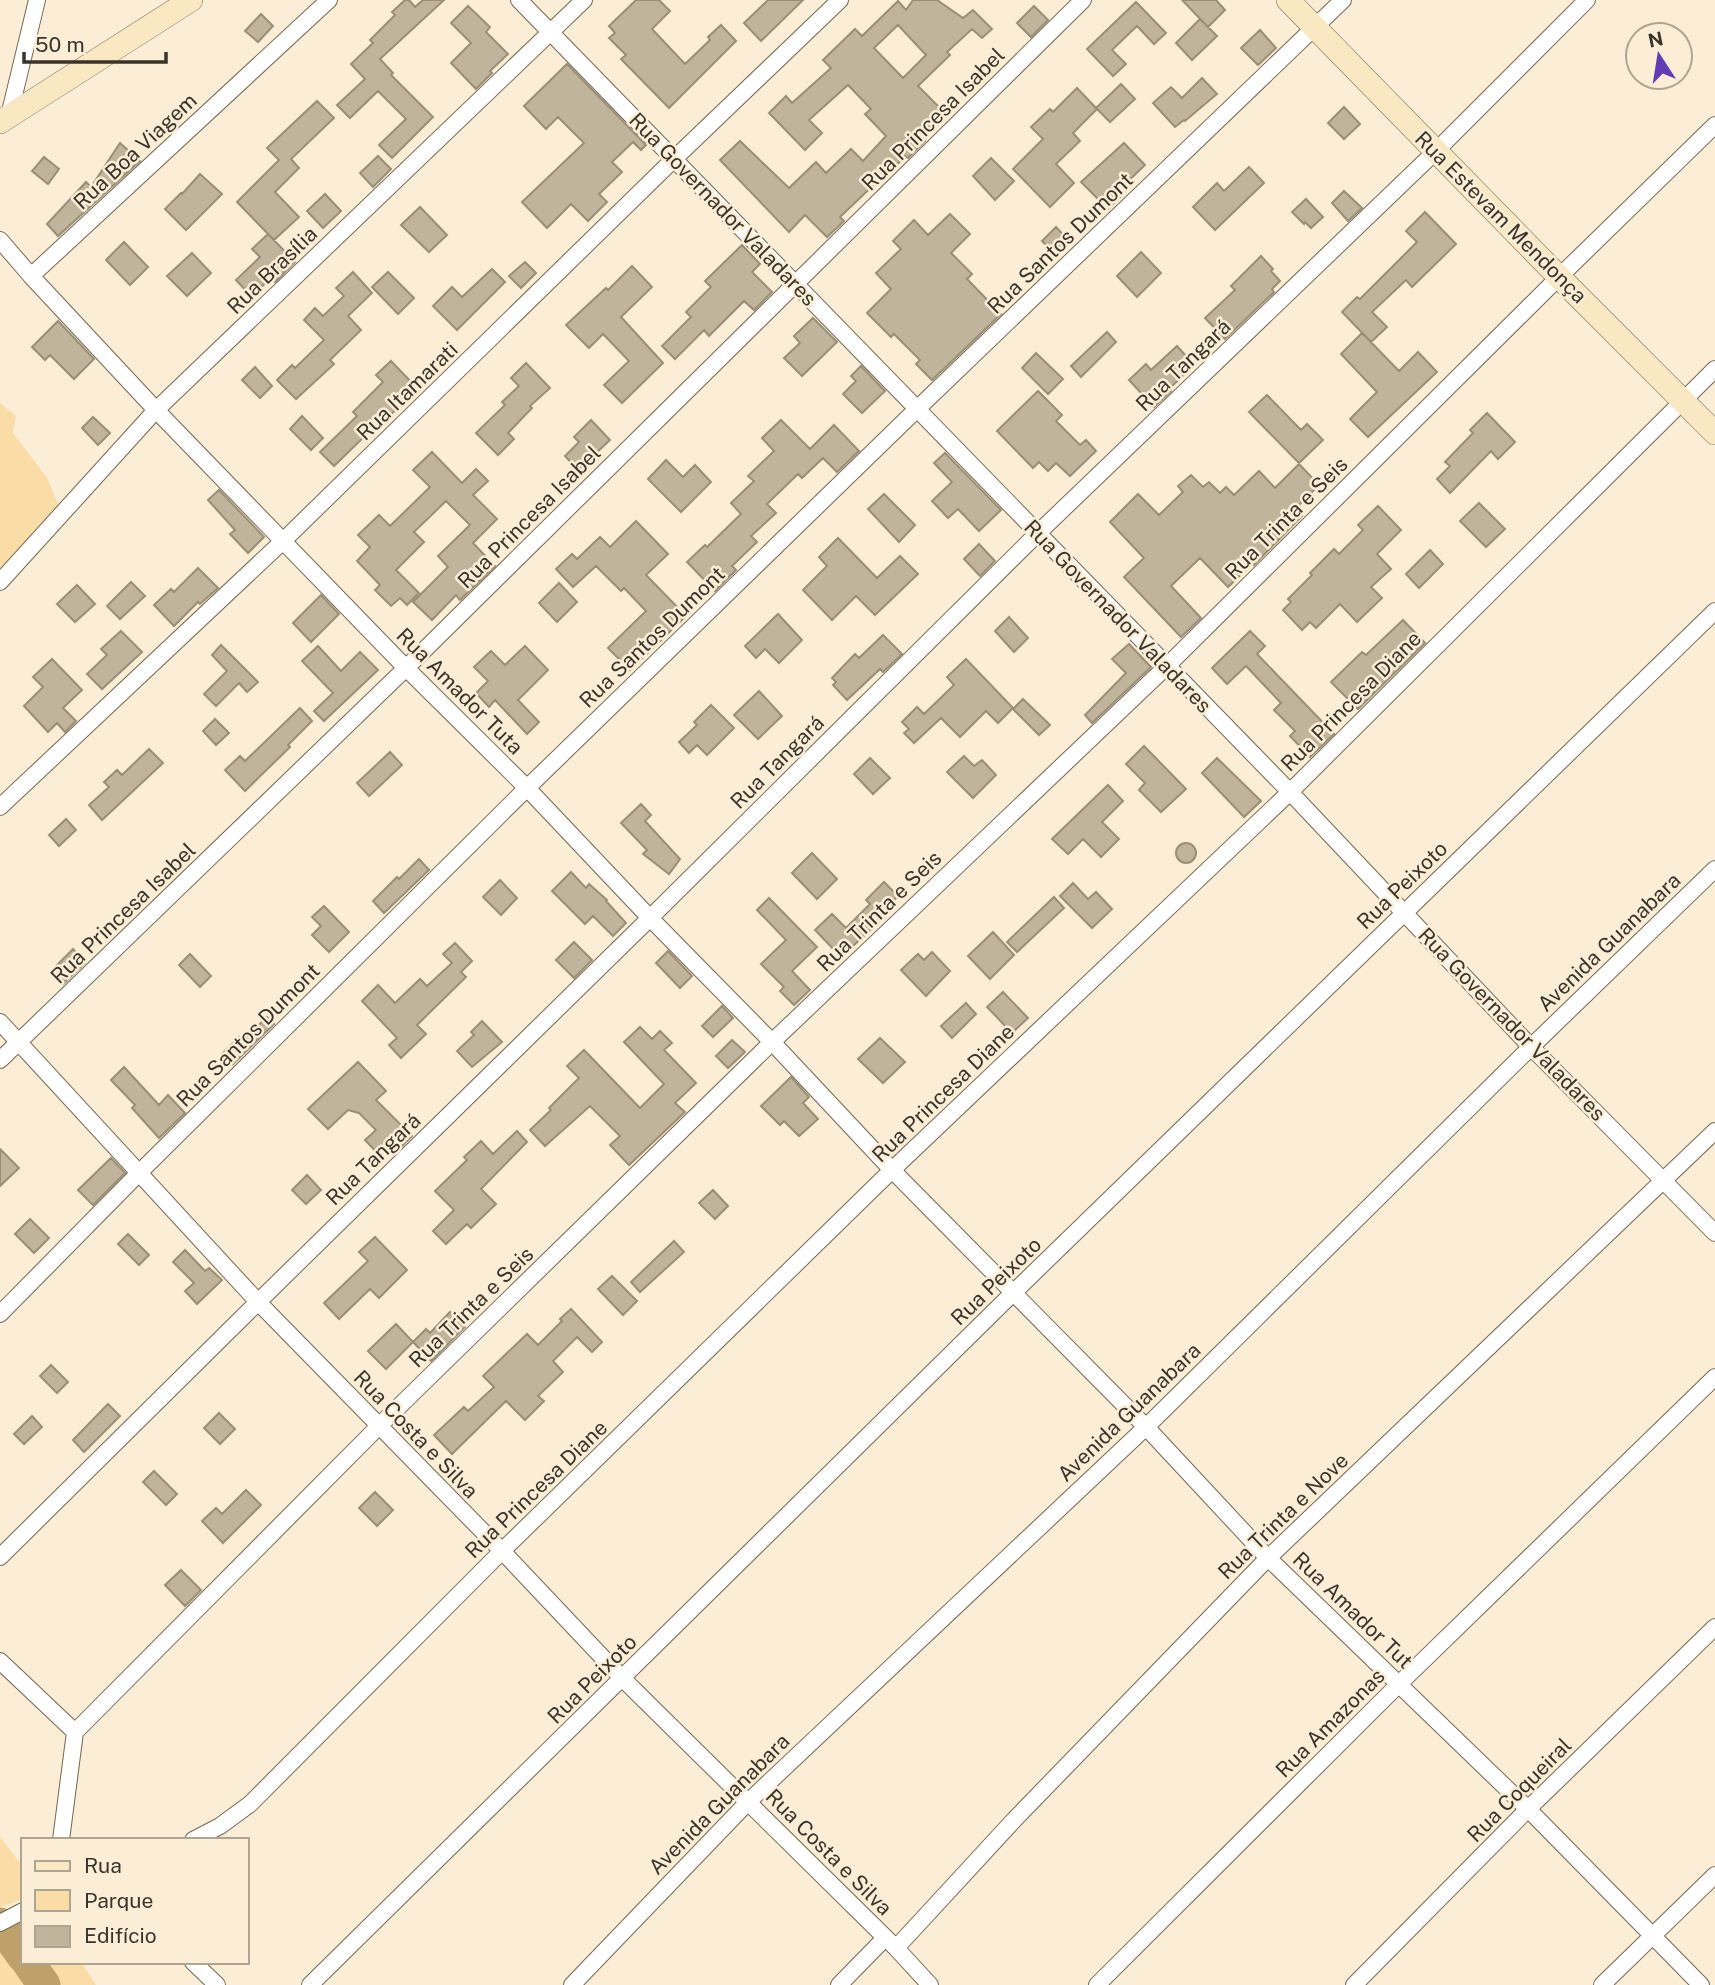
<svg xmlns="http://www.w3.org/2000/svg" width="1715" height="1985" viewBox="0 0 1715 1985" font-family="'Public Sans',sans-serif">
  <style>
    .green { fill: #fadca6 }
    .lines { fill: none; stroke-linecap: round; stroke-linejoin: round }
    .river { stroke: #bea16a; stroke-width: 33 }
    .building { fill: #c1b49d; stroke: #9a8e77; stroke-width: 2; fill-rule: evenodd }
    .street-casing { stroke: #736751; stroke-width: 18 }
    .secondary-casing { stroke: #736751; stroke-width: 24 }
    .street { stroke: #fff; stroke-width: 16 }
    .secondary { stroke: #f9e8c2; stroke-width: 23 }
    .labels { text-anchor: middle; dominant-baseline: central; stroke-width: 5; stroke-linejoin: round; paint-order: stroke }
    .street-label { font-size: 21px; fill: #39342a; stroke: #fceed6 }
  </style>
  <rect width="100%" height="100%" fill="#fceed6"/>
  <path class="green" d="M0,403L16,416L13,433L47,478L60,509L0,568Z
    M0,1837L23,1867V1899L0,1907Z
    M23,1939V1962H81L96,1985H0V1950Z"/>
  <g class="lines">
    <path class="river" d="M0,1924L23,1956
      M28,1962L44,1985"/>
  </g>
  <path class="building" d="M405,0H409L415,7L423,0H444L380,59L393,73L391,75L433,117L392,158L379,145L406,119L378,91L350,118L337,105L365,79L351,64L373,43L370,40L395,15L392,12Z
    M636,0H659L670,11L652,29L685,64L710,40L708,37L721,25L736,41L669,108L621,59L626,55L609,38L615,33L609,26Z
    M768,0H803L761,41L744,23Z
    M913,0H937L963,18L973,10L992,29L982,38L972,29L947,52L950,55L918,86L944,112L920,136L925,141L908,158L905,156L886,176L884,175L840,217L844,221L827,237L805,215L789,232L720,160L740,141L789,188L816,162L826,173L851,149L863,161L886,136L865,114L871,109L848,85L809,120L822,133L805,150L769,113L786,96L792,103L831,68L823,60L855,29L862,36L898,1L906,10ZM898,25L926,55L903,78L874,48Z
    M1182,0H1216L1225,10L1208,27Z
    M1136,2L1166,33L1154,44L1137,26L1112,50L1126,64L1113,76L1087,49Z
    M468,6L490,27L486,32L508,54L490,71L492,73L476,89L451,63L471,43L451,23Z
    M1034,6L1048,20L1031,37L1017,23Z
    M261,14L273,26L258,42L245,31Z
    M1200,19L1217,36L1192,60L1176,43Z
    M1260,30L1276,48L1258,65L1241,48Z
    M567,64L646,145L641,150L633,142L612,162L622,172L599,194L607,202L588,221L571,204L547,228L522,202L584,143L558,117L546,129L524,106Z
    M1202,78L1217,94L1185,121L1184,120L1175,127L1153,103L1171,87L1182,98Z
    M1121,84L1135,99L1110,122L1096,108Z
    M1077,88L1097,109L1073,133L1080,141L1056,164L1074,183L1050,207L1013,169L1043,139L1031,127L1050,109L1053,112Z
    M317,101L334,118L291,159L299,168L275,192L299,217L274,240L237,202L279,160L267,148Z
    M1344,107L1360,124L1344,139L1328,123Z
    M120,143L140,161L58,236L47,224L86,182L91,187Z
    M1124,143L1145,165L1118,191L1122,195L1108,209L1081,182Z
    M378,156L391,169L373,187L360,173Z
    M44,157L59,169L48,184L32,171Z
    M991,158L1014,181L995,200L973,176Z
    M1249,167L1264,183L1215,230L1193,207L1217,183L1224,191Z
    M200,174L222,194L186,230L165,209L181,193L182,194Z
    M1344,191L1362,208L1348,221L1332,203Z
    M325,194L341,211L323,228L307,211Z
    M1306,199L1323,217L1311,228L1305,222L1304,224L1292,212Z
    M420,207L447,235L429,252L401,225Z
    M1425,212L1456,244L1412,287L1406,280L1372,312L1387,327L1371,342L1342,312L1357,297L1360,299L1417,242L1406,231Z
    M950,214L970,234L951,253L972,274L967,279L1001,314L932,380L916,364L920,360L894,334L891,337L867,313L891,289L876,273L901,249L893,241L914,220L928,235Z
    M1056,227L1067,239L1053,252L1042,241Z
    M268,234L295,262L275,282L271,278L251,296L236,280L260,257L252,249Z
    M124,242L148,267L130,285L106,260Z
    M742,245L760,264L752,272L772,292L754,310L744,301L709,336L704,330L675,359L662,346L691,317L686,312L711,287L705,281Z
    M1141,252L1161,273L1137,297L1117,276Z
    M192,253L211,273L187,296L167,276Z
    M1261,256L1273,269L1271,271L1280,281L1272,289L1274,292L1225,339L1205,318L1235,290L1231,286Z
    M525,262L536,273L521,288L509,276Z
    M632,266L652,287L621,317L663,363L622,403L604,385L629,361L603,334L589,348L566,325L606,288L608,290Z
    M492,269L505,282L457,330L433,306L452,287L462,297Z
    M353,272L372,293L348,316L361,330L330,360L334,364L296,399L277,380L292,365L295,368L324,340L304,320L315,308L323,316L344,296L336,288Z
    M388,272L414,298L398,314L372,287Z
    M813,318L837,342L802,376L784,358L800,343L794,336Z
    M58,321L94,359L74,379L50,355L45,360L32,347Z
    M1107,332L1116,342L1081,377L1071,366Z
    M1362,333L1399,371L1418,352L1437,372L1368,437L1350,419L1377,392L1341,354Z
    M1177,346L1194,365L1169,389L1171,391L1154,407L1129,380L1146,364L1151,370Z
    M1036,353L1063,379L1048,394L1022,368Z
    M391,361L417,388L373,433L371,430L334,466L320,452L357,416L353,412L383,382L376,375Z
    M526,363L550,388L530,406L532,408L508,433L514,439L498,455L476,433L505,405L502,402L519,386L511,378Z
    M861,366L885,391L862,413L843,394L856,381L851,376Z
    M255,367L272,386L260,398L242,380Z
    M1038,391L1062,415L1056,421L1080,445L1086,440L1096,451L1070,476L1056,463L1048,471L1039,462L1033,468L997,431Z
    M1267,395L1301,430L1307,424L1323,440L1299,463L1249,412Z
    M1487,413L1515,442L1498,459L1491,451L1450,493L1437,479L1450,466L1445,462L1473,433L1470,430Z
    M302,416L323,438L311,450L290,429Z
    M93,417L110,433L98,445L82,428Z
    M591,420L610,440L578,470L565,456L579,442L574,437Z
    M781,420L810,449L834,425L859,451L837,472L823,458L802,478L798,474L767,504L776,513L751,536L757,542L732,566L736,570L715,591L687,562L705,545L707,547L741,514L731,503L754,481L748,476L774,451L762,438Z
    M432,452L462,483L476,469L488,481L473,495L497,519L473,543L495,566L460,600L456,595L432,620L413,602L448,567L438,556L470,525L446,501L414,532L424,542L396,570L419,593L407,605L400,598L391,606L375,590L380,585L357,561L370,547L358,535L379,515L390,526L430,487L413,470Z
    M945,453L1001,510L979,531L958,509L948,518L932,501L952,482L934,463Z
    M666,460L683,477L695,465L711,482L681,512L648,479Z
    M1299,464L1319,485L1295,509L1302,516L1254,565L1253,563L1228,587L1200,558L1171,586L1201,618L1181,637L1124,577L1144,558L1110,522L1138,494L1159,515L1183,492L1178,486L1191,475L1203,487L1209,482L1220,493L1226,487L1234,495L1259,471L1275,488Z
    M219,490L264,537L248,553L230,534L235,530L208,500Z
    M884,494L915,525L899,542L868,509Z
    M1479,503L1505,529L1486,547L1460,521Z
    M1378,506L1401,530L1377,554L1391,569L1371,587L1382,598L1357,622L1340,604L1316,628L1310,622L1302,630L1283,610L1291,602L1288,599L1312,575L1310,573L1334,549L1339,554L1363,530L1358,525Z
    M636,521L668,554L646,575L686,616L630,670L608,648L646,611L624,588L621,591L596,566L573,587L556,569L572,554L577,559L600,537L610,547Z
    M838,538L877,578L900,556L918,574L875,615L856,596L832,620L803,590L827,566L819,557Z
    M979,544L995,561L980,576L964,559Z
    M1430,550L1443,564L1419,588L1406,574Z
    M198,568L218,588L200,604L198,602L174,626L154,605L171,589L174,592Z
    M131,582L145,596L120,619L107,606Z
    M559,583L577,602L557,622L539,603Z
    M77,585L95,604L75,622L57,604Z
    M321,595L339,614L311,642L293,623Z
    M778,614L802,640L779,663L765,649L756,658L745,646Z
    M1009,617L1028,638L1014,652L995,631Z
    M1403,620L1425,643L1358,709L1331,682L1362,652L1366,655Z
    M121,631L142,652L102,689L87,674L107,655L101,649Z
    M1250,631L1265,646L1257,654L1334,734L1310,757L1290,736L1295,731L1274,710L1281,703L1246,666L1227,684L1212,668Z
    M883,635L902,654L883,672L880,669L847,700L833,685L836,682L832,678L855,654L859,658Z
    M1129,644L1151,667L1092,723L1085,715L1126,673L1112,659Z
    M221,645L258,682L247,692L239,683L216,706L204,694L227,671L212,655Z
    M318,646L341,671L360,652L378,670L324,721L314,711L333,693L302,661Z
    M525,646L548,670L518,700L539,722L527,734L495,700L489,707L476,693L488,681L474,667L491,651L505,665Z
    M52,659L82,690L63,708L76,721L65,732L57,723L48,732L24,706L43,687L33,677Z
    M966,659L1013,708L998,723L986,711L960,737L941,718L914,743L904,733L909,729L902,722L917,707L924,714L954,685L947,677Z
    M759,691L782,716L758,739L734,715Z
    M1023,699L1050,725L1039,735L1013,709Z
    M711,705L734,728L707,755L697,745L689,753L679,742L697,725L694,722Z
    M300,708L312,721L288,745L290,747L245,791L225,770L240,756L245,761Z
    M215,719L229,733L216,745L203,731Z
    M1144,746L1186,789L1161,812L1139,790L1145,783L1126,764Z
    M149,749L163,763L102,820L89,805L109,787L104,782L117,770L122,775Z
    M390,752L402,765L369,796L357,783Z
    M964,756L974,766L982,760L996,775L973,798L947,772Z
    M870,758L890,778L873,794L854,774Z
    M1217,758L1261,801L1244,817L1202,773Z
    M1108,785L1123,801L1102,822L1119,839L1101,857L1083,839L1068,854L1052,839Z
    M641,804L651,815L645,821L680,859L669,874L643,854L647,850L621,823Z
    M66,819L76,830L59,846L49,835Z
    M1176 853a10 10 0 1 1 20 0a10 10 0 1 1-20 0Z
    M812,853L837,879L817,899L792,873Z
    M419,859L429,870L384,913L373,901L397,877L399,879Z
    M571,872L586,888L589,884L607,900L606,901L626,923L613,936L593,916L585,924L552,891Z
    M500,880L517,898L501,915L483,897Z
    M884,882L898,896L889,905L893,909L841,957L815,930L832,914L846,928L870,904L866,900Z
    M1073,883L1088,899L1096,892L1112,909L1092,928L1060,896Z
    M1054,897L1064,908L1017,952L1007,942Z
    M769,898L817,947L792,971L810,990L794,1005L780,991L784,987L761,964L786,940L757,910Z
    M324,906L349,932L329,952L312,935L321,926L312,917Z
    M993,932L1014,955L990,979L968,956Z
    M574,942L592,960L574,978L556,960Z
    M455,943L472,961L461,972L466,977L417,1025L426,1034L401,1058L389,1045L397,1038L362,1001L378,985L395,1003L420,979L427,986L452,963L443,954Z
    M73,949L85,963L63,984L51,971Z
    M668,951L692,976L680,988L656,963Z
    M932,952L950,971L926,996L901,970L918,954L924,960Z
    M190,954L211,976L200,987L179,965Z
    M1003,992L1028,1018L1012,1033L987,1007Z
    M966,1003L976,1014L952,1038L941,1026Z
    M722,1006L733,1018L713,1037L702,1026Z
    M267,1017L274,1024L233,1064L223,1053L239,1037L242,1041Z
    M482,1021L502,1042L472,1067L457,1051L474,1035L471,1032Z
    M640,1027L652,1039L660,1031L672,1043L664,1050L696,1083L675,1103L685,1112L629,1165L610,1145L620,1136L590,1106L545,1146L530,1130L551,1110L549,1108L579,1078L567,1066L584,1050L640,1108L664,1084L624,1042Z
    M880,1038L905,1062L883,1083L858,1059Z
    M732,1040L745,1052L728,1068L716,1056Z
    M358,1062L386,1091L376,1100L412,1136L397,1151L394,1148L383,1159L365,1140L376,1130L359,1113L348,1110L328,1129L308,1109Z
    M124,1067L159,1105L168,1095L185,1113L159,1138L132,1108L135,1105L111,1080Z
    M791,1077L809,1097L803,1103L818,1119L799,1136L784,1121L780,1125L761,1106Z
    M517,1131L527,1142L481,1189L496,1204L471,1228L467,1224L446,1244L433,1231L454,1210L435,1191L467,1160L464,1157L481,1141L493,1154Z
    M0,1149L19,1168L0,1186Z
    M111,1158L125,1173L93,1205L78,1190Z
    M307,1175L321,1190L306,1204L292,1190Z
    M713,1190L728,1206L715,1219L699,1203Z
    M30,1219L49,1238L34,1253L15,1234Z
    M128,1234L149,1255L139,1265L118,1244Z
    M375,1237L407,1270L379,1298L370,1289L339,1319L324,1303L368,1261L359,1252Z
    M674,1241L684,1252L640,1292L631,1282Z
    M185,1250L205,1271L209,1268L222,1280L197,1304L185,1291L194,1283L173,1262Z
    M612,1276L637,1301L623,1315L598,1289Z
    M571,1309L602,1342L592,1352L577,1337L553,1361L563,1372L538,1396L544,1401L525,1420L506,1401L452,1454L434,1435L464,1407L468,1411L494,1387L483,1376L527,1334L538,1345L562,1321L560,1319Z
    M450,1312L465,1327L431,1361L413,1342L426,1329L430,1333Z
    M396,1324L413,1342L386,1369L368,1351Z
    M51,1365L68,1382L57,1393L40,1376Z
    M108,1404L120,1416L84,1452L73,1440Z
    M219,1413L235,1429L220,1444L204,1428Z
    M32,1416L42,1427L24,1444L14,1434Z
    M154,1471L177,1494L166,1505L143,1482Z
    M246,1490L261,1505L223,1543L202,1521L216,1508L222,1514Z
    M375,1492L393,1510L377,1526L359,1508Z
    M181,1570L201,1590L185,1606L165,1585Z"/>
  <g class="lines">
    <defs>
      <path id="street" d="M519,0L1290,792L1531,1047L1715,1233
        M9,116L37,0
        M0,240L31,276L156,410L406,668L527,788L650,918L772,1042L892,1170L1146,1427L1268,1558L1528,1809L1701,1985
        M31,276L329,0
        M0,582L156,410L584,0
        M0,807L283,541L674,159L840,0
        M0,1022L258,1302L502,1551L622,1678L896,1948L930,1985
        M0,1060L406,668L1083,0
        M0,1314L140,1172L527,788L916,410L1343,0
        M0,1557L258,1302L650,918L1037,534L1436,151L1587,0
        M0,1661L75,1732L61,1840
        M75,1732L379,1426L772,1042L1167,666L1559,277L1715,125
        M193,1840L220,1826L250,1804L502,1551L892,1170L1290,792L1715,369
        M0,1923L23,1911
        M896,1948L1014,1820L1268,1558L1715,1131
        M193,1962L217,1985
        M310,1985L1013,1293L1715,611
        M572,1985L748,1802L1146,1427L1531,1047L1715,869
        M839,1985L885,1938
        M1097,1985L1399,1684L1715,1377
        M1354,1985L1528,1809L1715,1627
        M1602,1985L1715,1875"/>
      <path id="secondary" d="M1288,0L1559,277L1715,433
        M0,122L191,0"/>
    </defs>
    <use href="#street" class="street-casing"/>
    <use href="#secondary" class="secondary-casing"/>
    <use href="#street" class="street"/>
    <use href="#secondary" class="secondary"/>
  </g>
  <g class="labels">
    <g class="street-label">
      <text transform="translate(933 119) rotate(-45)">Rua Princesa Isabel</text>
      <text transform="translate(135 151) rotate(-43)">Rua Boa Viagem</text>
      <text transform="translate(723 209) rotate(46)">Rua Governador Valadares</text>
      <text transform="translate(1501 217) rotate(45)">Rua Estevam Mendonça</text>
      <text transform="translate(1060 243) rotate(-44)">Rua Santos Dumont</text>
      <text transform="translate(272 270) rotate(-44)">Rua Brasília</text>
      <text transform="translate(1183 365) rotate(-44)">Rua Tangará</text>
      <text transform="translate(407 391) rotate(-44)">Rua Itamarati</text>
      <text transform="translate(529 517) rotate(-45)">Rua Princesa Isabel</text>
      <text transform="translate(1286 518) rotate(-45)">Rua Trinta e Seis</text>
      <text transform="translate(1118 616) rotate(46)">Rua Governador Valadares</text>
      <text transform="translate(652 637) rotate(-44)">Rua Santos Dumont</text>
      <text transform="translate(460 691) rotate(45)">Rua Amador Tuta</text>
      <text transform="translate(1351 701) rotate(-45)">Rua Princesa Diane</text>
      <text transform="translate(777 762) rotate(-45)">Rua Tangará</text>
      <text transform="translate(1402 885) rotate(-44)">Rua Peixoto</text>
      <text transform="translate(879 911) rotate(-44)">Rua Trinta e Seis</text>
      <text transform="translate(123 913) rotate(-44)">Rua Princesa Isabel</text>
      <text transform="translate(1609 942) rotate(-44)">Avenida Guanabara</text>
      <text transform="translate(1512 1024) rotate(46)">Rua Governador Valadares</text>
      <text transform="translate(248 1035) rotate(-45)">Rua Santos Dumont</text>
      <text transform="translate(943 1093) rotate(-44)">Rua Princesa Diane</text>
      <text transform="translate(373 1159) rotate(-44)">Rua Tangará</text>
      <text transform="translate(996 1281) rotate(-44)">Rua Peixoto</text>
      <text transform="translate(471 1307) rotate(-44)">Rua Trinta e Seis</text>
      <text transform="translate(1129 1412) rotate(-44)">Avenida Guanabara</text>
      <text transform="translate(416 1434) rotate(46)">Rua Costa e Silva</text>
      <text transform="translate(536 1489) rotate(-44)">Rua Princesa Diane</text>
      <text transform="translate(1283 1516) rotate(-44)">Rua Trinta e Nove</text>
      <text transform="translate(1353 1610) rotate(44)">Rua Amador Tut</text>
      <text transform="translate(592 1679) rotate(-45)">Rua Peixoto</text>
      <text transform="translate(1330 1723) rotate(-45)">Rua Amazonas</text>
      <text transform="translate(1519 1790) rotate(-45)">Rua Coqueiral</text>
      <text transform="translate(719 1804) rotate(-45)">Avenida Guanabara</text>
      <text transform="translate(829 1852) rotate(45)">Rua Costa e Silva</text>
    </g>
  </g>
  <rect x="21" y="1838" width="228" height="126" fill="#fceed6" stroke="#aea491" stroke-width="2"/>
  <rect x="35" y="1861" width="35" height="10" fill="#f9e8c2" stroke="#aea491" stroke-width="2"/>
  <text x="84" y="1873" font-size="21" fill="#39342a">Rua</text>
  <rect x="35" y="1890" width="35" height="21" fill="#fadca6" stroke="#aea491" stroke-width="2"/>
  <text x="84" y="1908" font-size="21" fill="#39342a">Parque</text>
  <rect x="35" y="1926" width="35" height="21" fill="#c1b49d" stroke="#aea491" stroke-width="2"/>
  <text x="84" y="1943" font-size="21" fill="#39342a">Edifício</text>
  <g transform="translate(1659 56) rotate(348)"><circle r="33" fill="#fceed6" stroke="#aea491" stroke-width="2"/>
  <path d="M0-5L12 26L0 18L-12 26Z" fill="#613cb4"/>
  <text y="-10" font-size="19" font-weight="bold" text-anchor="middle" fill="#39342a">N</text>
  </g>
  <path d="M24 52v10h142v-10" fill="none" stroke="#39342a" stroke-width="3.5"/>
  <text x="35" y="52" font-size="21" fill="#39342a" stroke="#fceed6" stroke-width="5" paint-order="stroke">50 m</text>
</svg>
